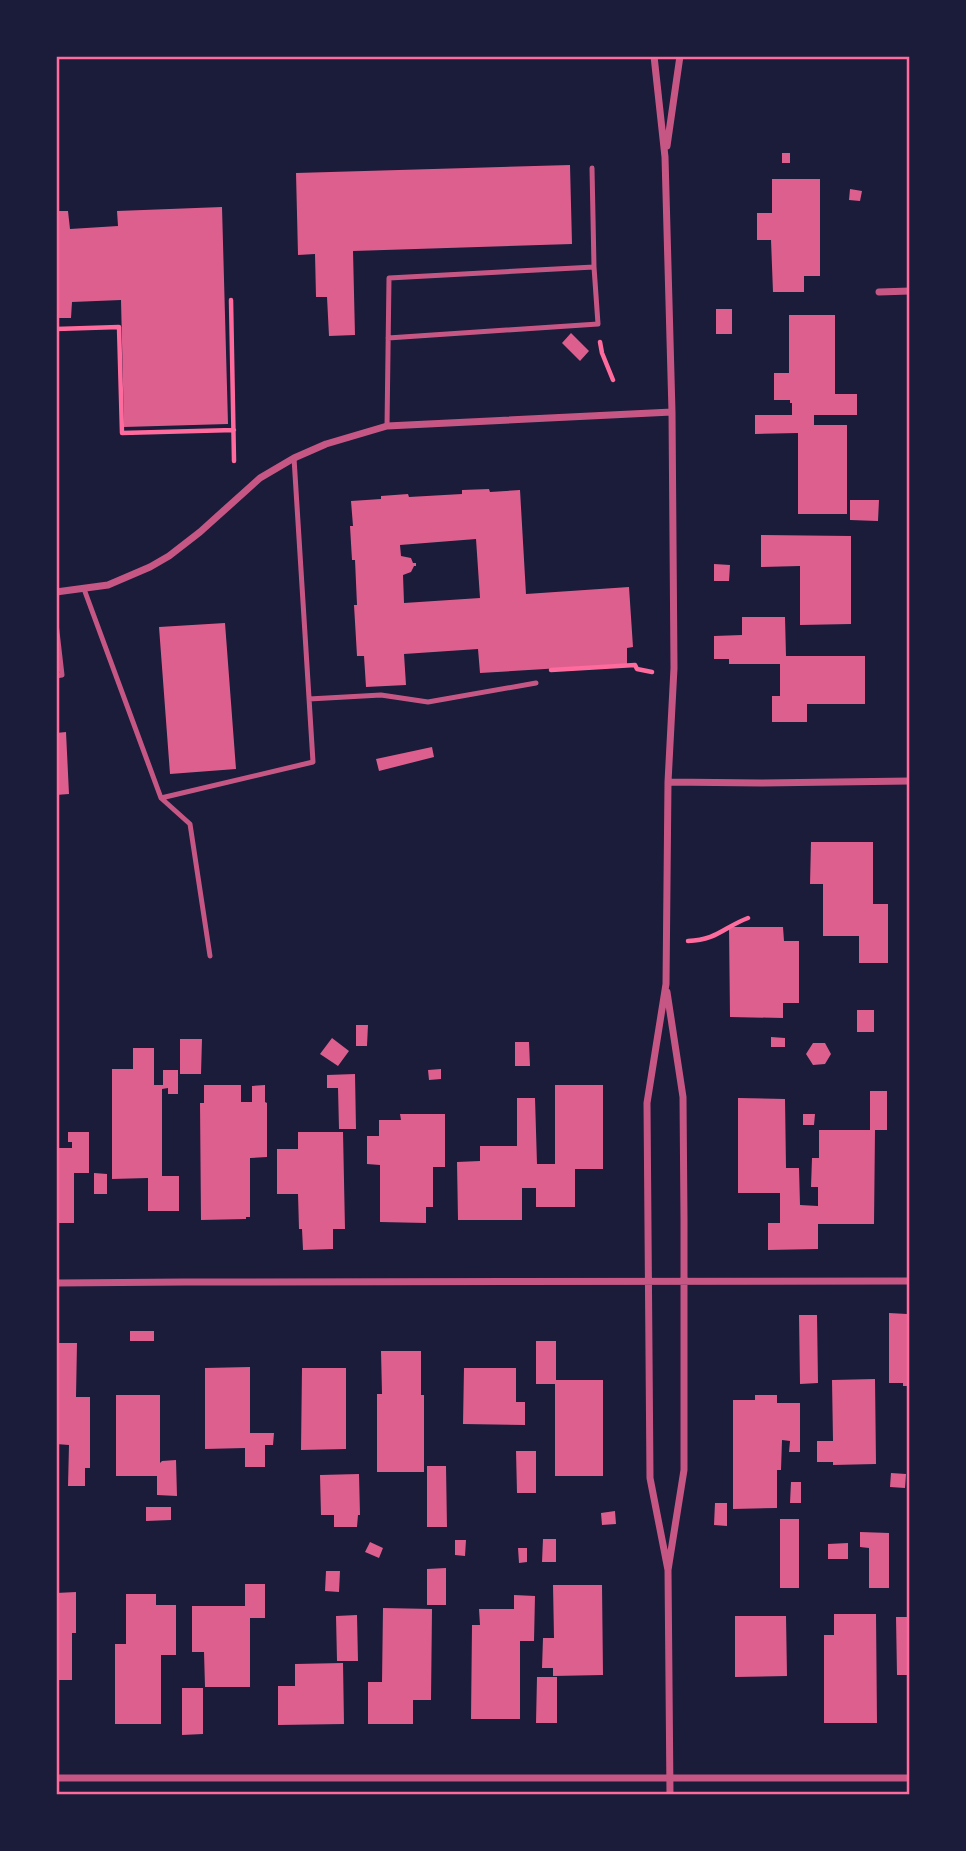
<svg xmlns="http://www.w3.org/2000/svg" width="966" height="1851" viewBox="0 0 966 1851" font-family="Montserrat,sans-serif">
  <style>
    .building { fill: #dd5f8e; fill-rule: evenodd }
    .lines { fill: none; stroke-linecap: round; stroke-linejoin: round }
    .path { stroke: #ff6b9d; stroke-width: 4.5 }
    .service { stroke: #c65784; stroke-width: 5 }
    .minor { stroke: #c65784; stroke-width: 7 }
    .neatline { fill: none; stroke: #ff6b9d; stroke-width: 2.5 }
  </style>
  <rect width="100%" height="100%" fill="#1b1b3a"/>
  <path class="building" d="M782,153H790V163H782Z
    M570,165L572,244L353,251L355,335L329,336L327,297H316L315,254L298,255L296,173Z
    M772,179H820V276H804V292H773L771,240H757V213H772Z
    M850,189L862,191L860,201L849,200Z
    M222,207L228,424L124,427L121,300L72,302L71,318H56V211H68L70,229L118,226L117,211Z
    M716,309H732V334H716Z
    M789,315H835V394H857V415H814V425H847V514H798V433L755,434V415H792V403H790V400H774V373H789Z
    M571,333L589,351L580,361L562,343Z
    M489,489L490,492L520,490L526,594L629,587L633,647L627,648V664L480,673L478,649L404,654L406,685L366,687L364,656H357L354,605H357L355,560H352L350,526H353L351,501L381,499V496L408,494L409,497L462,494V490ZM476,539L480,598L404,603L403,575L411,572L414,566H416V563H413L411,558L401,556L400,545Z
    M850,500H879L878,521L850,520Z
    M761,535L851,536V624L800,625V566L761,567Z
    M714,564L730,565L729,581H714Z
    M742,617H785L786,656H865V704H807V722H772V696H780V664H729V659H714V636L742,635Z
    M225,623L236,769L170,774L159,627Z
    M66,732L69,794L56,795V733Z
    M432,747L434,757L379,771L376,759Z
    M811,842H873V904H888V963H859V936H823V884H810Z
    M729,927H783L784,941H799V1003H783V1018L730,1017Z
    M857,1010H874V1032H857Z
    M356,1025H368L367,1046H356Z
    M771,1037L785,1038V1047H771Z
    M332,1038L349,1051L338,1066L320,1054Z
    M180,1039H202L201,1074H180Z
    M515,1042H529L530,1066H515Z
    M813,1043H825L831,1054L825,1064L813,1065L806,1054Z
    M133,1048H154V1085H163V1070H178V1094H168V1088L162,1089V1176H179V1211H148V1178L112,1179V1069H133Z
    M441,1069V1079L429,1080L428,1070Z
    M355,1074L356,1129H339L338,1088H327V1075Z
    M204,1085H241V1102H252V1086L265,1085V1102L267,1103V1157L250,1158V1217H246V1219L201,1220L200,1103H204Z
    M555,1085H603V1169H575V1207H536V1188H522V1220H458L457,1162L480,1161V1146H517V1098H535L537,1164H555Z
    M870,1091H887V1130H875L874,1224H818V1249L768,1250V1223H780V1193H738V1098L785,1099L786,1168H799L800,1205L818,1206V1187H811L812,1158H819V1130H870Z
    M400,1114H445V1167H433V1207H426V1223L380,1222V1165L367,1164V1136H379V1120H401Z
    M803,1114H815L814,1125H803Z
    M68,1132H89V1173H74V1223H56V1148H72V1142H68Z
    M298,1132H343L345,1229H333V1249L303,1250L302,1229H299L298,1194H277V1149H298Z
    M94,1173L107,1174V1194H94Z
    M889,1313L907,1314L910,1386H903V1383H889Z
    M799,1315H817L818,1383L800,1384Z
    M130,1331H154V1341H130Z
    M536,1341H556V1380H603V1476H555V1384H536Z
    M56,1343H77L76,1397H90V1468H85V1486H68L69,1445L56,1444Z
    M381,1351H421V1395H424V1472H377V1394H382Z
    M250,1367V1433H274L273,1445H265V1467H245V1448L205,1449V1368Z
    M302,1368H346V1449L301,1450Z
    M464,1368H516V1402H525V1425L463,1424Z
    M875,1379L876,1464L833,1465V1462H817V1441H833L832,1380Z
    M116,1395H160V1463L162,1461L176,1460L177,1496L157,1495V1476H116Z
    M755,1395H777V1403H800V1452H789L790,1441L782,1440L781,1470H777V1508L733,1509V1400H755Z
    M516,1451H536V1493H517Z
    M427,1466H446L447,1527H427Z
    M891,1473L906,1474L905,1488L890,1487Z
    M359,1474L360,1515H358L357,1527H334V1515H321L320,1475Z
    M791,1482H801V1503H790Z
    M715,1503H727V1526L714,1525Z
    M146,1507H171V1520L146,1521Z
    M615,1511L616,1524L602,1525L601,1513Z
    M780,1519H799V1588H780Z
    M860,1532L889,1533V1588H869V1548L860,1547Z
    M543,1539H556V1562H542Z
    M455,1540H466L465,1556L455,1555Z
    M370,1542L383,1548L379,1558L365,1552Z
    M848,1543V1559H828V1544Z
    M518,1548H527V1562L519,1563Z
    M446,1568V1605H427V1569Z
    M326,1571H340L339,1592L325,1591Z
    M245,1584H265V1618H250V1687H205L204,1652H192V1606H245Z
    M553,1585H602L603,1675L553,1676V1668H542L543,1638H554Z
    M76,1592V1633H72V1680H56V1593Z
    M126,1594H156V1605H176V1655H161V1724H115V1644H126Z
    M514,1595L535,1596L534,1641H520V1719H471L472,1625H480L479,1609H514Z
    M383,1608L432,1609L431,1700H413V1724H368V1682H382Z
    M834,1614H876L877,1723H824V1635H834Z
    M357,1615L358,1661H337L336,1616Z
    M735,1616H786L787,1676L735,1677Z
    M896,1617H910V1675H897Z
    M343,1663L344,1724L278,1725V1686H295V1664Z
    M537,1677H557V1723H536Z
    M182,1688H203V1734L182,1735Z"/>
  <g class="lines">
    <path class="path" d="M231,300L234,461
      M56,329L119,327L122,433L234,430
      M600,342L602,353L613,380
      M551,670L635,665L637,669L652,672
      M688,941C717,940 724,927 748,918"/>
    <path class="service" d="M388,338L598,324L594,267
      M387,426L389,278L594,267L592,168
      M84,589L161,798L190,824L210,956
      M56,623L62,675L56,676
      M309,699L381,695L428,702L536,683
      M161,798L313,762L294,458"/>
    <path class="minor" d="M654,56L665,157L672,412L674,668L668,782L666,984L647,1103L650,1478L668,1570
      M667,146L680,56
      M879,292L910,291
      M56,592L108,585L150,567L169,556L200,532L260,478L294,458L326,444L387,426L672,412
      M668,782L762,783L910,781
      M667,992L683,1097L684,1219V1470L668,1570L670,1795
      M56,1283L185,1282L910,1281
      M56,1778H910"/>
  </g>
  <rect width="966" height="1851" fill="none" stroke="#1b1b3a" stroke-width="116"/>
  <rect x="58" y="58" width="850" height="1735" class="neatline"/>
</svg>
